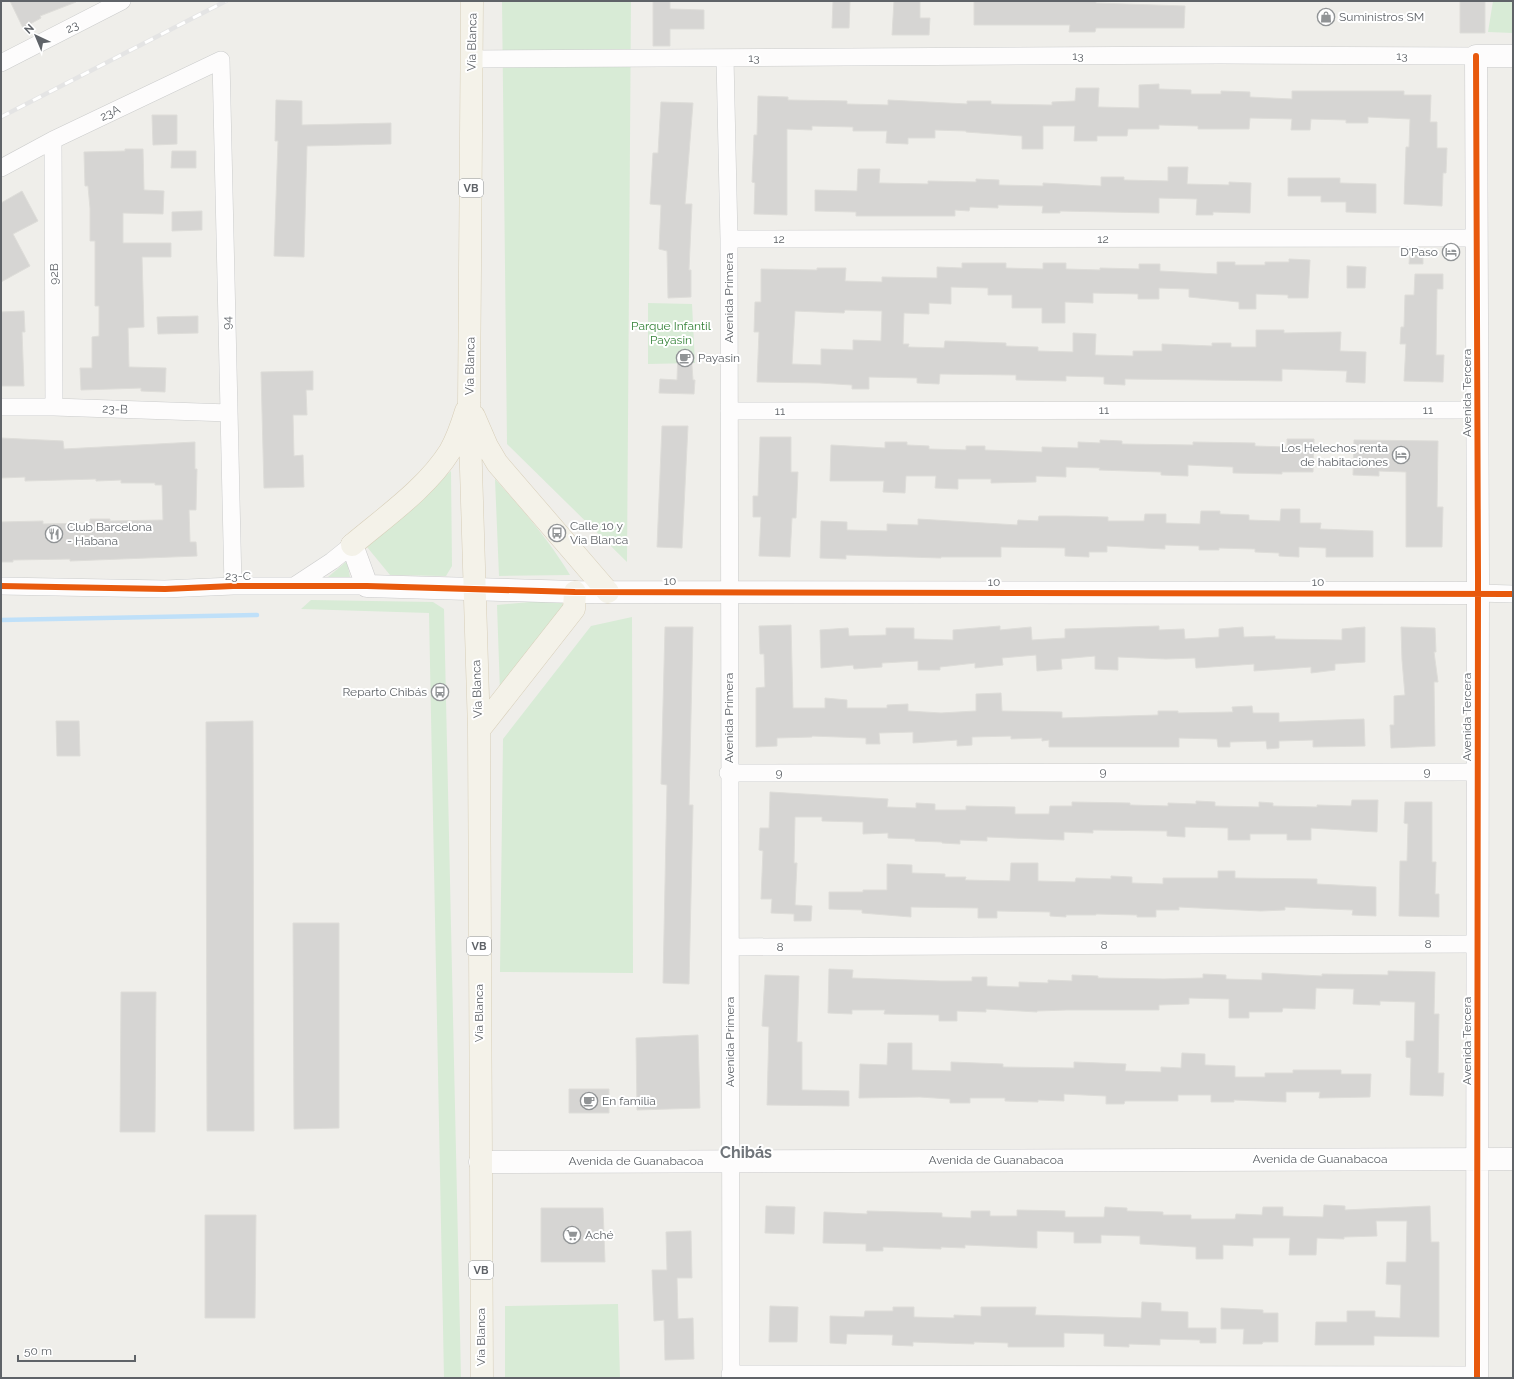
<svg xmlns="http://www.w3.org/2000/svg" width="1514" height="1379" viewBox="0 0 1514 1379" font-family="Raleway,sans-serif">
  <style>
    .green { fill: #d8ebd6 }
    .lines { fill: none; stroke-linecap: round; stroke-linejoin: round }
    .stream { stroke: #bfe0f9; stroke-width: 4.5 }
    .building { fill: #d6d5d3; stroke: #deddd9; fill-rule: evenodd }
    .street-casing { stroke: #cbcccc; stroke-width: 18 }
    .secondary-casing { stroke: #cacacb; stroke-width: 23 }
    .primary-casing { stroke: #d7ceb8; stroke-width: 23 }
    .street { stroke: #fdfcfc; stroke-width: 17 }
    .secondary { stroke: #fdfcfc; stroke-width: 22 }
    .primary { stroke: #f4f2e9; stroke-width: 22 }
    .rail-casing { stroke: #e4e4e4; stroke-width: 4.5 }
    .rail { stroke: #fff; stroke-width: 3; stroke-dasharray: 9; stroke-linecap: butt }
    .cycleway-casing { stroke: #fff; stroke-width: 8 }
    .cycleway { stroke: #e8590c; stroke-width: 6 }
    .labels { text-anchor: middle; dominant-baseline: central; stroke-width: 4; stroke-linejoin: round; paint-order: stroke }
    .shield { fill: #fff; stroke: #8f9295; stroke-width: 1 }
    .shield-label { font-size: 11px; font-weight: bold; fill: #5f6368 }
    .poi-label { font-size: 12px; fill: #5f6368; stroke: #fff; text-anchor: start }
    .street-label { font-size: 12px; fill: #5f6368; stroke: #fff }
    .park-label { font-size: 12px; fill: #348238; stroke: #fff }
    .district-label { font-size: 16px; font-weight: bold; fill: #70757a; stroke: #fff }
  </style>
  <rect width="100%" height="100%" fill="#efeeea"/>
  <path class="green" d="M502,1H631L627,562L507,444Z
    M1493,1H1513V33L1488,32Z
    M648,303L692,304L695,363L648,364Z
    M451,471L452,566L446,576L390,575L367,547Z
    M495,479C523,510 549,540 570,575L499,576Z
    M347,561L350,577H328Z
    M311,600L433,602L444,609L461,1378H444L429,613L301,609Z
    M551,600L562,603L565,607L500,692L497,605Z
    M632,617L633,973L500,972L503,739L591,626Z
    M618,1304L620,1378H505V1306Z"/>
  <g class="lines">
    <path class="stream" d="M1,620L257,615"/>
  </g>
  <path class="building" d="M10,1H75L76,2L40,16L41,18L23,28Z
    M653,1H670V9L704,10V29H670V46H653Z
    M833,1H850L849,28H832Z
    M894,1H920V18H930L929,35H892Z
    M974,1H1096V3L1185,6L1184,28H1096L1095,32H1069L1070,25H974Z
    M1460,1H1485V33H1460Z
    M1159,84V89L1191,90V94H1221V91L1250,92V97L1292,99V91H1404V95H1431L1430,122H1437V148H1447L1446,173H1443L1442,206L1404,204L1406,147H1409L1410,119L1368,117V123H1346V120L1311,119L1310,130H1291L1292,119L1250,118L1249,129H1198V126L1159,125V129H1128L1127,136H1097V141H1074L1075,126H1043V149H1022V136L966,132V131L935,130V138H908V144L886,143L887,131H853V127L812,126V130L787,129V215L754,214L755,183L752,182L754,135H757L758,96L788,97V100L847,101V104L888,105V100L967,104V101H991V104L1052,105V102L1075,101L1076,88H1099L1098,107L1139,108V85Z
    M276,100L302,101V125L391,123V144L307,146L304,257L274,256L278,141H275Z
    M661,102L693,103L685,204H692L689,270H691V297L668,298L667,251L659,249L661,205L650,204L653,153H658Z
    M152,115H177V144L153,145Z
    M125,149H143L144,190L164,191L163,214L123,213V243H171V257H142L144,327L128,328L129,367L166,368L165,392L141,391V388L81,390L80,368H92V337L99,336V306H95V241H90V208L88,186H85L84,152L125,151Z
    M172,151H196V168H171Z
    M1168,167H1188L1187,184L1229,185V182L1251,183L1250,213L1213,212V215H1196L1197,199L1159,198V213L1060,211V213H1042L1043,206L998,205V208L970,207L969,211L955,210V216H856V212L815,211V190L857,191L858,169H880L879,183L928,184V181L976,182V179L999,180V185L1043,186V183L1101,186V177H1124V180L1168,181Z
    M1288,178H1340V183L1376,184V213L1346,212V202H1321V196H1288Z
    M22,191L38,221L13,234L30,266L1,282V203Z
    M202,211V230L172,231V212Z
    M1410,249H1423V264H1409Z
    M1289,259L1310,260L1308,298H1288V295L1256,294V309H1239V302L1189,297V289L1159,288V299H1138V294L1093,293V303L1065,302V323H1042V308H1012V295H988V288L951,287V304L929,303V314L904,313L903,344H909L908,347L944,348L945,341L1006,343V346L1038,347V351L1073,352V333L1096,334L1095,355L1133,356V351H1162V344L1212,346V343H1231V347H1256V330H1284V333L1341,332L1340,351L1366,352L1365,383L1346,382L1347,371L1282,369V381L1125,379V385L1104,384V377L1066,376V381L1016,380V375L940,374L939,384L917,383V378L869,377V389H852V385L820,383L757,382L759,332H754L755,302H761V269L817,270V268H846L845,281L882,282V277L937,278V267L962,268V263H1006V268L1043,269V263H1066V269L1100,270V268L1139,269V264H1160V271L1217,274V262H1235V265H1265V262H1289ZM845,310L882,311L881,341L853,340V350L821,349V365L792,364L795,311L844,313Z
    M1347,266L1366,267L1365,288H1347Z
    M1415,274H1443V289H1437L1436,355H1444L1443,382L1404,381L1406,344H1400L1401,327H1404L1405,295H1414Z
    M24,311L25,332H22L24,386H1V312Z
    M198,316V333L158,334L157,317Z
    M678,352H691L693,380H695L694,394L659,393L660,379L677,380Z
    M313,371V390H306L307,415H293L294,456L303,455L304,487L264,488L261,372Z
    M662,426H688L682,548L657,547Z
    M760,437H791V472H798L796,518H792L790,557L759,556L761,517H753V496H758Z
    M1,438L63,441L64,449L195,442V469H197L196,510H189L190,542H196L197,556L70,561V559L13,560V562H1V522L43,521V524L90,523V519H110V521L163,520L162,485H155V483H121V480L96,481V479L25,481V477L1,478Z
    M1287,439H1314L1313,472H1282V474L1233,473V467L1188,465V476L1161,475V472L1099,470L1100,468L1066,467V477L1036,476V482L991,483V479H958V489L935,488L936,476H906L905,493L883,492L884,481H830L831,445L885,448V442H907V445L929,446V449L966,450V446H985V450L1042,452V447L1078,448V442L1100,443V440L1122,441V444L1193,445V442L1255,443V446L1287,447Z
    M1354,440L1438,441L1437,507H1443L1442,547H1406V472L1379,471V476L1353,475Z
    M1281,509H1300V523H1321L1320,529L1373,531V557H1326V548L1299,547V557L1279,556V553L1255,552V549L1219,548V550H1199V546L1165,545V549L1107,546V552H1089V557L1065,556V548L1001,547V557H941V558L846,555V559L820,558L821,521L847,522V530L887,531V524L918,525V519L1017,525L1018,520L1038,521L1039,516H1066L1108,517V521H1144L1145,514H1166V523L1200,524L1201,511H1220V514L1249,515V520L1280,521Z
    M791,625L793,708H825V698L847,700V708H887V705L908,704V711L941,713L976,711V694L1001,693L1002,711L1062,712V718L1158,715V711H1178V713L1233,712L1232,707L1252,706L1253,713H1279V722L1364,719L1365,746L1313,747V740L1279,741V748L1267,749L1266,741L1230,742V747H1218L1217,739L1179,738V747H1049V740L1042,741V738L1011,739V736L972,737V745L957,746V740L913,743V732L879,733L880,744H866V738L812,736V737L777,738V746L756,747V688L765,687L764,654H760L759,626Z
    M1000,626V630L1031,627L1032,640L1065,638V629L1159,626V630L1184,629L1185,639L1219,637V629L1243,627L1244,637L1275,636V639L1342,640V629L1365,627V662L1335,664V670L1311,673V667L1254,671V664L1196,668L1195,658L1166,659L1118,657V670L1095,669V656L1061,659L1062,669L1037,671L1036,655L1002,658L1003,665L975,668V663L940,667V670H918V661L882,663V667L854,669L853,665L821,668L820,630L848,628L849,636L886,635V628H914V639L953,640V630Z
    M665,627H693L689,805H693L689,984L663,983L667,785L661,784Z
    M1401,627L1435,628L1436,652H1434L1438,682H1434L1435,746L1391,748L1390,725H1394V696L1405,695L1402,660Z
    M56,721H79L80,756H57Z
    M253,721L254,1131H207L206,722Z
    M770,792L888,799L887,807L916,808V803L935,804V810H966V806L1015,807V814H1049L1050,806H1072V802L1130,803V805L1168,806V803L1196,804V801L1215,802V806L1259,807V802L1273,803V806L1317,807V805L1351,806L1352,800H1378L1377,832L1311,828V840H1287V834H1250V840H1228V828L1185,827V837L1167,836V831L1093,830V833L1064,832V840L987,837V841L960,840V844L942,843V842L915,841V839L888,838V833L863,834V822L822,821V817H795L794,863H797L795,905L812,906L811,921H794V914L771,913L772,899H761L763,851L759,850L760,828H769Z
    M1405,802H1432V862H1436L1435,894H1439V917L1399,916L1400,861H1407L1408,824L1404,823Z
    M1011,863H1038V881L1075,882L1076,878L1111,879V876L1132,877V883L1163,884V878H1218V871H1235V878L1317,879V884L1376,887V916L1352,915L1353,910L1285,907V910L1261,911L1179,907V910H1156V917H1137V915L1096,914V915H1066V917L1050,916V912L997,911V918H978V908L911,907V917L862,913V910L829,909V892H863V890H887V864L912,865V873L945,874V877H966L965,880L1010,881Z
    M293,923H339V1128L294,1129Z
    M829,969L853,970L852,978L940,981H972V977H987V986L1019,987V982L1048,983V980L1072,981V975L1098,976V978L1164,979L1203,978V974L1226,975V979L1262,980V973L1322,976V974L1388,975V971L1435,972L1434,1014H1439L1438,1073H1444L1443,1096L1410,1095L1411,1058L1406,1057V1041H1414L1415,1002L1380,1001V1005L1353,1004L1354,989L1316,988L1315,1009L1283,1008L1282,1012H1249V1018H1229V999L1189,998V1004L1159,1005V1010H1066L1037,1011V1012L986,1009V1012L957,1011V1021H939V1015L884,1014L885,1010H852V1014L828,1013Z
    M765,975L799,976L797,1042H802V1090L849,1091V1106L767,1105L769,1027L762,1026Z
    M121,992H156L155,1132H120Z
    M698,1035L700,1108L637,1110L636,1038Z
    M888,1043H912V1070L951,1071V1062L1003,1064V1067L1074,1068V1062L1126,1064L1125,1071L1161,1072V1067L1181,1068L1182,1053L1205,1054V1065L1235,1066V1077H1265V1073H1293V1070H1341V1074H1371L1370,1097L1319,1098L1320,1092H1286V1102L1234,1100V1102H1211V1095H1178V1101H1125L1124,1104H1106V1096L1064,1094V1101L1038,1100V1102L1005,1101V1098H970V1103H950V1099L920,1097L859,1098L860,1064L887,1065Z
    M569,1089H609V1113H569Z
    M1324,1205L1345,1206V1210L1430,1206L1431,1242H1439V1337L1374,1336V1345H1315L1316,1322H1347V1311H1375V1317L1400,1318L1401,1285L1386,1284L1387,1262H1406L1407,1221H1376L1377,1236L1344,1237V1239L1317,1238L1316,1255H1289L1290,1238H1253V1246L1223,1245V1259H1196V1247L1140,1244V1236L1101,1235V1243H1074V1232L1037,1231V1248L965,1245V1248L941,1247V1249L883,1247V1251H866V1244L823,1243L824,1212L867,1214V1211L942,1213V1217L971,1218V1211H990V1216H1017V1210L1065,1211V1217H1104L1105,1207L1127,1208V1211L1163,1212V1215H1191V1219H1235L1236,1214L1262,1215L1263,1207H1283V1216L1323,1217Z
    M766,1206L795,1207L794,1234L765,1233Z
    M541,1208H603L605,1262H541Z
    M205,1215H256L255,1318H205Z
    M691,1231L692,1278H677L678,1319L693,1318L694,1359L665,1360L664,1320L654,1321L652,1270H667L666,1232Z
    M1142,1302L1161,1303V1311L1188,1312V1328H1216V1343H1200V1340L1160,1339V1345L1129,1344V1347L1104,1346V1334L1064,1333V1347H1008V1343L974,1342V1344L913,1342V1346L892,1345L893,1335L847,1334L846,1344L830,1343V1316L864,1317L865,1311H893V1307H914V1317L954,1318V1315L981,1316V1307H1036L1035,1315L1141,1318Z
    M770,1306L798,1307L797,1342H769Z
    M1221,1308L1263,1310V1313H1278V1342H1263L1262,1344H1243L1244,1329H1221Z"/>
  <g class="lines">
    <defs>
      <path id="street" d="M725,58L729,239L731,1378
        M471,59L1220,55L1476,56
        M1,63L122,1
        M53,140L54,407
        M1,168L53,140L221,60L233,586
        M729,239L1478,238
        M1,407H54L229,413
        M729,411L1478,410
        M1,586L165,589L233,586H367
        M294,586L332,561L352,545
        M1478,593L1513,594
        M728,773L1478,772
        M731,947L1478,944
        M730,1374L1477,1375"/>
      <path id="secondary" d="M352,545L367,586L575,592L1478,593
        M480,1162L1513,1159
        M1477,1378L1478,578L1476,56H1513"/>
      <path id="primary" d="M472,1L469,403L479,730L482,1378
        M474,416L487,446L497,463L608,592
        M352,545C385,517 427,488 450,451C457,439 462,424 466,411
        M479,730L574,609L575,592"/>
    </defs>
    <use href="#street" class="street-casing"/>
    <use href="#secondary" class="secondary-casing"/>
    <use href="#primary" class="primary-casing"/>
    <use href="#street" class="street"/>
    <use href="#secondary" class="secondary"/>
    <use href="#primary" class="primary"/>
    <defs>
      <path id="rail" d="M1,117L226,1"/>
    </defs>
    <use href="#rail" class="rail-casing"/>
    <use href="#rail" class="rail"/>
    <defs>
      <path id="cycleway" d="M1476,56L1478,578L1477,1378
        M1,586L165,589L233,586H367L575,592L1513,594"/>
    </defs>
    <use href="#cycleway" class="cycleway-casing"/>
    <use href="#cycleway" class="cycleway"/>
  </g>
  <defs>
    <symbol id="shop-ring" viewBox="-11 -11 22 22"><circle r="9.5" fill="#fff" stroke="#919496" stroke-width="1.5"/><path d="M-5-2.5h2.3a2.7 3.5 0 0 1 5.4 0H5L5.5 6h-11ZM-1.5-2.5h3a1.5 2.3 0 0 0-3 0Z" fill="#919496"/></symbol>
    <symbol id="hotel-ring" viewBox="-11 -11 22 22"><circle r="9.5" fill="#fff" stroke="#919496" stroke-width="1.5"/><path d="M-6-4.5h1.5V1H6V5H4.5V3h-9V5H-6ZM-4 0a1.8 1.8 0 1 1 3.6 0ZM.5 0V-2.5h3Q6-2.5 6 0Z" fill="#919496"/></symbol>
    <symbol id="cafe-ring" viewBox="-11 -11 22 22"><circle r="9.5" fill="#fff" stroke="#919496" stroke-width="1.5"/><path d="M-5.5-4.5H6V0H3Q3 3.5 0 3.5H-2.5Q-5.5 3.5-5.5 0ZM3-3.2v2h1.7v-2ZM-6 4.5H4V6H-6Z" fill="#919496"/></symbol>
    <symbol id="bus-ring" viewBox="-11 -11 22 22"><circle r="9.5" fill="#fff" stroke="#919496" stroke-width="1.5"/><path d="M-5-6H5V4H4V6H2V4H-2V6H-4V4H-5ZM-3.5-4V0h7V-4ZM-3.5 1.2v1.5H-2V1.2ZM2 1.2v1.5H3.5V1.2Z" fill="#919496"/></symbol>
    <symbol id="restaurant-ring" viewBox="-11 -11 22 22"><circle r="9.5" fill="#fff" stroke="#919496" stroke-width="1.5"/><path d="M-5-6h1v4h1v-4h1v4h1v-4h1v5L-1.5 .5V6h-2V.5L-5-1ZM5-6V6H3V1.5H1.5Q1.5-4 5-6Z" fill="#919496"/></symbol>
    <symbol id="supermarket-ring" viewBox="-11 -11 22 22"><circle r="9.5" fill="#fff" stroke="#919496" stroke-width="1.5"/><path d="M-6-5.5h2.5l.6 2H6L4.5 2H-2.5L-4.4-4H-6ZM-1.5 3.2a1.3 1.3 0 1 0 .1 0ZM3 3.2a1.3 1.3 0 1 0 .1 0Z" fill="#919496"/></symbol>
  </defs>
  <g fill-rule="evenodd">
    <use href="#shop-ring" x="1316" y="7" width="20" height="20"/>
    <use href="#hotel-ring" x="1441" y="242" width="20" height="20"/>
    <use href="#cafe-ring" x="675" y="348" width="20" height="20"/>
    <use href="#hotel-ring" x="1391" y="445" width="20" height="20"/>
    <use href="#bus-ring" x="547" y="523" width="20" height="20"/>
    <use href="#restaurant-ring" x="44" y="524" width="20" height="20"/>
    <use href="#bus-ring" x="430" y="682" width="20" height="20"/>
    <use href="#cafe-ring" x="579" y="1091" width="20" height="20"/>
    <use href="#supermarket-ring" x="562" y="1225" width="20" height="20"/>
  </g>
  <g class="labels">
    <g class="shield">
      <rect x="459" y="179" width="24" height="18" rx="3"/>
      <rect x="467" y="937" width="24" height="18" rx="3"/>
      <rect x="469" y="1261" width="24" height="18" rx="3"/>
    </g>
    <g class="shield-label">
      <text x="471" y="188">VB</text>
      <text x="479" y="946">VB</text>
      <text x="481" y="1270">VB</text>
    </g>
    <g class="poi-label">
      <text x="1339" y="17">Suministros SM</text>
      <text x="1438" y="252" text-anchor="end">D'Paso</text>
      <text x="698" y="358">Payasin</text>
      <text x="1388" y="448" text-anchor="end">Los Helechos renta<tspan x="1388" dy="14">de habitaciones</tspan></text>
      <text x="570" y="526">Calle 10 y<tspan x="570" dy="14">Via Blanca</tspan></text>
      <text x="67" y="527">Club Barcelona<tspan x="67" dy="14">- Habana</tspan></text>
      <text x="427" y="692" text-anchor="end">Reparto Chibás</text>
      <text x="602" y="1101">En familia</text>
      <text x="585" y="1235">Aché</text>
    </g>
    <g class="street-label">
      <text transform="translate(72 27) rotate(-27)">23</text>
      <text transform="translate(472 42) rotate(-89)">Vía Blanca</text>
      <text x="1078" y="56">13</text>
      <text x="1402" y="56">13</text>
      <text x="754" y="58">13</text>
      <text transform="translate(110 113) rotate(-26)">23A</text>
      <text x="779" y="239">12</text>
      <text x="1103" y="239">12</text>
      <text transform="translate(54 274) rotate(-90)">92B</text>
      <text transform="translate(729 298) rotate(-90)">Avenida Primera</text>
      <text transform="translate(227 323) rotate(-91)">94</text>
      <text transform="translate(470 366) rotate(-89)">Vía Blanca</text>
      <text transform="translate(1467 393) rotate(-90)">Avenida Tercera</text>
      <text transform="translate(115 409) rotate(2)">23-B</text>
      <text x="1104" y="410">11</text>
      <text x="1428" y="410">11</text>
      <text x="780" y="411">11</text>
      <text x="238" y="576">23-C</text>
      <text x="670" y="581">10</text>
      <text x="994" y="582">10</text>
      <text x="1318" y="582">10</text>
      <text transform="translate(477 689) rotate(-92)">Vía Blanca</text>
      <text transform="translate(1467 717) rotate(-90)">Avenida Tercera</text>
      <text transform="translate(729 718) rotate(-90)">Avenida Primera</text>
      <text x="1103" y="772">9</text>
      <text x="1427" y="772">9</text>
      <text x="779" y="773">9</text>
      <text x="1428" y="944">8</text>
      <text x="1104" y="945">8</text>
      <text x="780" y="947">8</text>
      <text transform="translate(479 1013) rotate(-90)">Vía Blanca</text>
      <text transform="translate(1467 1041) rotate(-90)">Avenida Tercera</text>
      <text transform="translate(730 1042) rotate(-90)">Avenida Primera</text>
      <text x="1320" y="1159">Avenida de Guanabacoa</text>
      <text x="996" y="1160">Avenida de Guanabacoa</text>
      <text x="636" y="1161">Avenida de Guanabacoa</text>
      <text transform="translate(481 1337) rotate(-90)">Vía Blanca</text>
    </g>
    <g class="park-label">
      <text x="671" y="326">Parque Infantil<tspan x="671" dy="14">Payasin</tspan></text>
    </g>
    <g class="district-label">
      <text x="746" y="1152">Chibás</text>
    </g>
  </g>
  <rect width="1514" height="1379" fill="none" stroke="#5f6368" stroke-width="4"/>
  <g transform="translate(36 36) rotate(316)" stroke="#ffffff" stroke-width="3" paint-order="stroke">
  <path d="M0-3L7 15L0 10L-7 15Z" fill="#5f6368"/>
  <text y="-6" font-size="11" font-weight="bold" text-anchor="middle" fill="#5f6368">N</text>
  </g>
  <path d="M18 1355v6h117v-6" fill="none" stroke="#5f6368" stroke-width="2"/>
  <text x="24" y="1355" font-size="12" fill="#5f6368" stroke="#ffffff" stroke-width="3" paint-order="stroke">50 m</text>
</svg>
